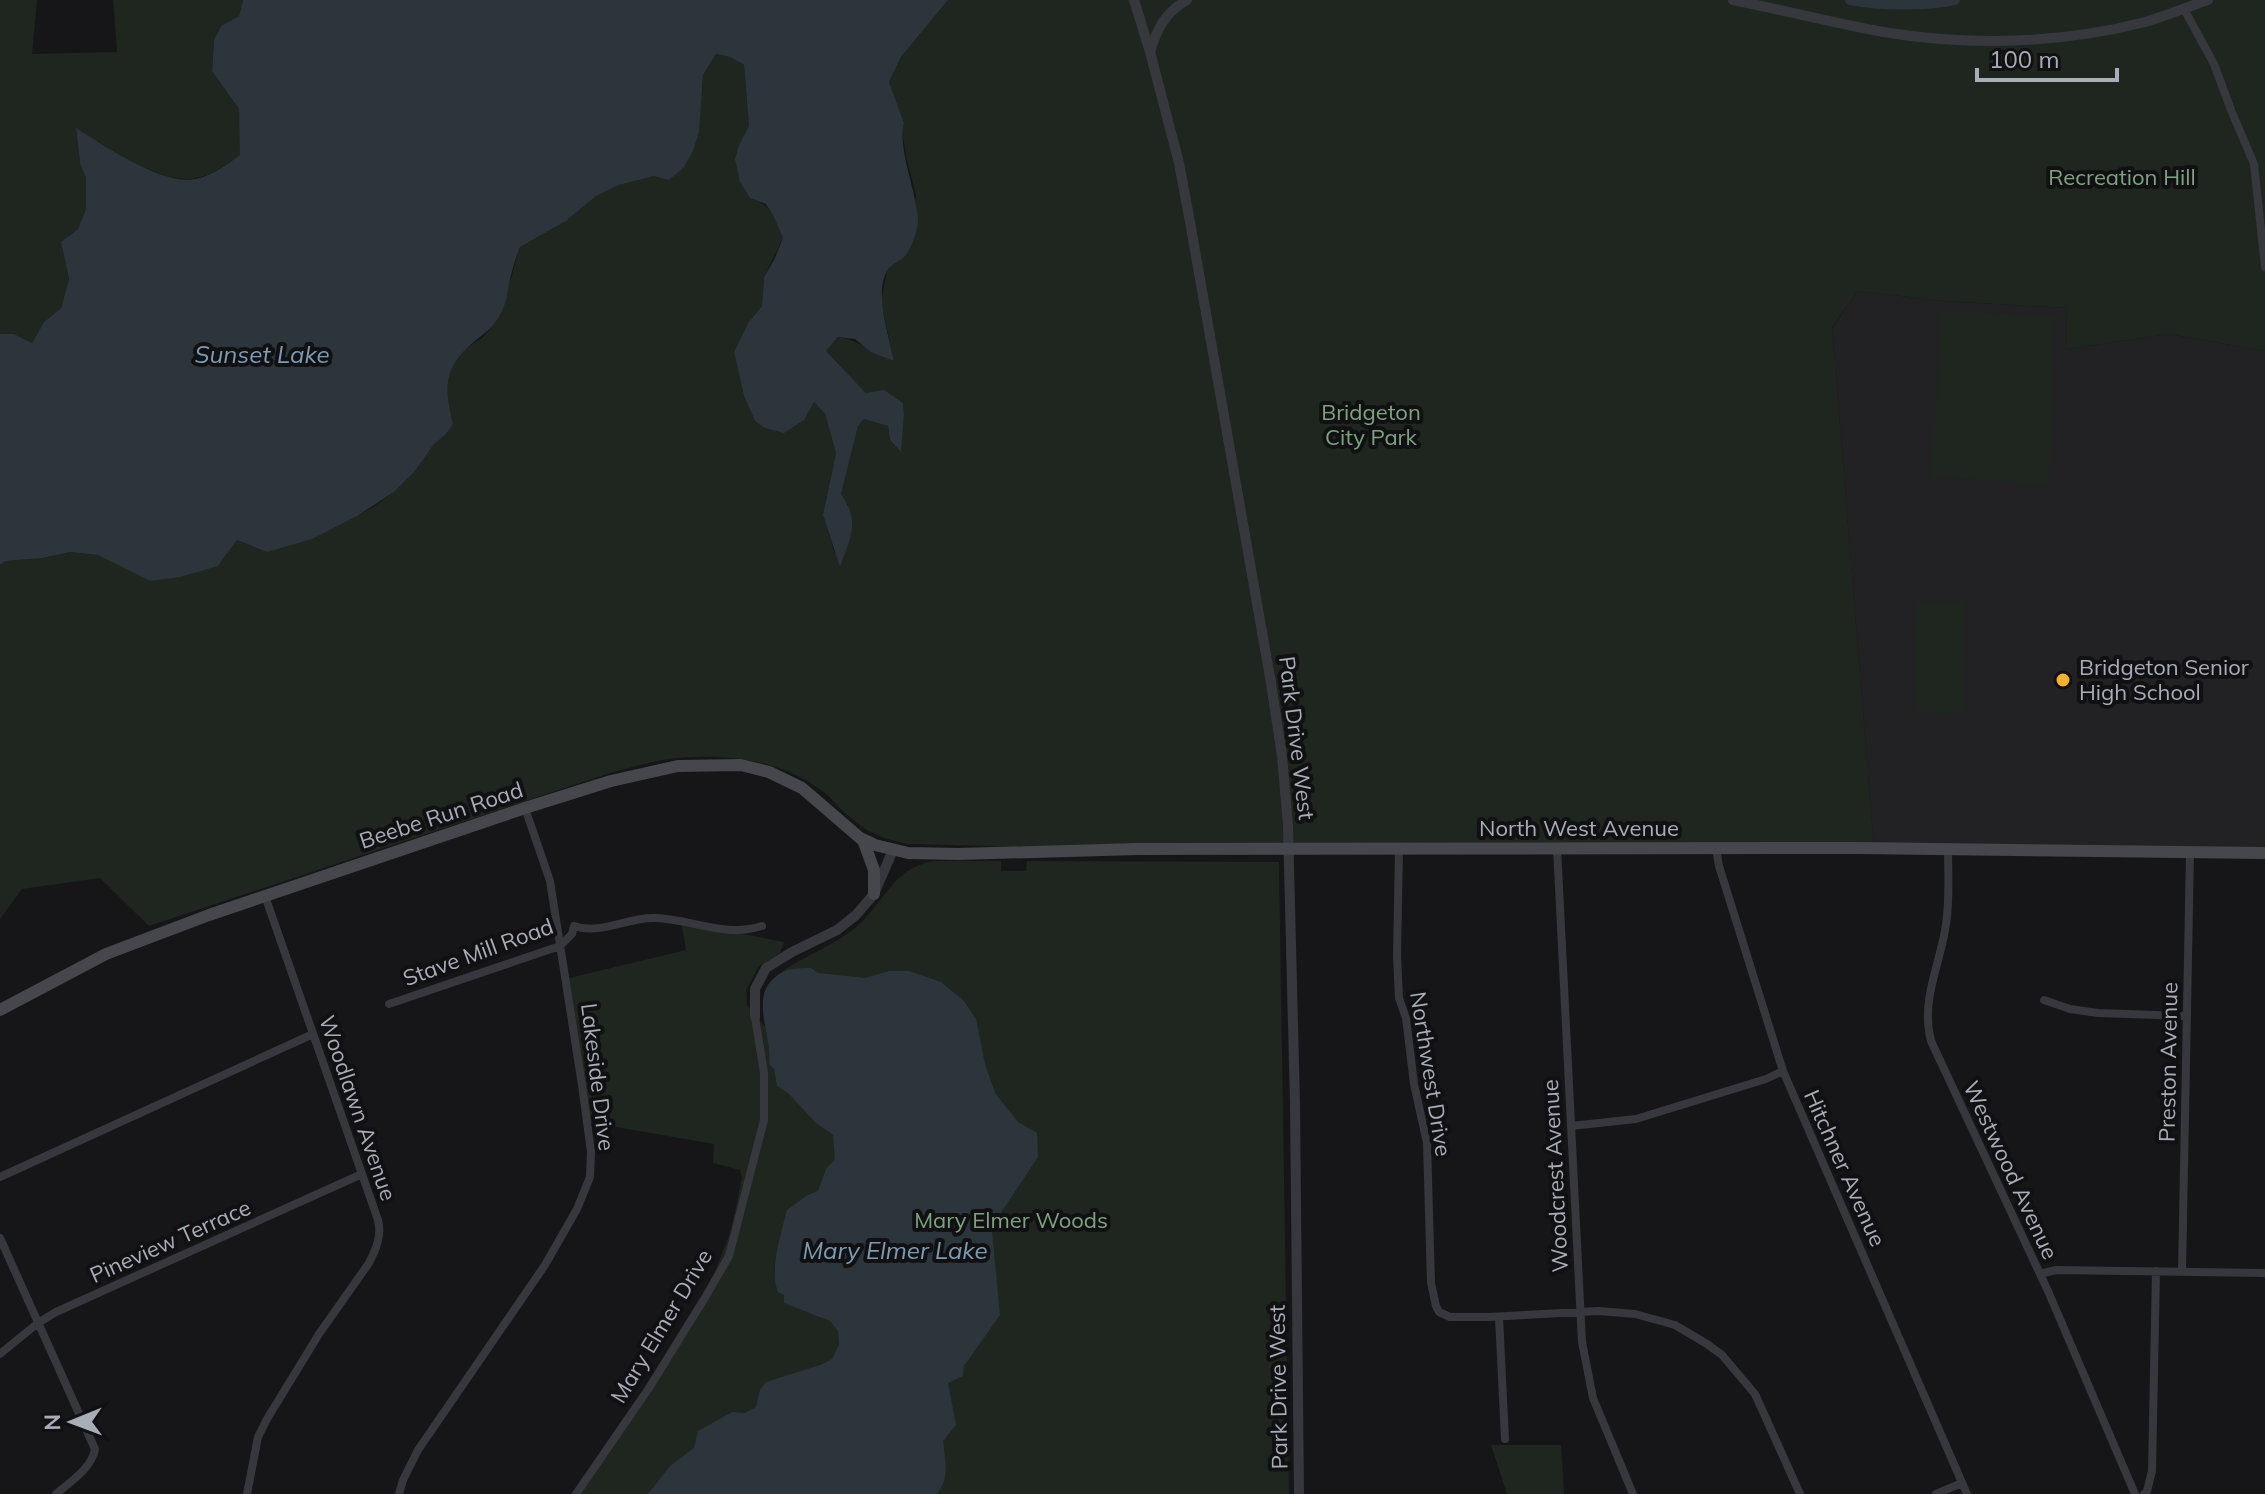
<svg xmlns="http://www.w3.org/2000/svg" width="2265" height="1494" viewBox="0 0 2265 1494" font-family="Mulish,sans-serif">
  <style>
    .built { fill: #222225 }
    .green { fill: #1e261f }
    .water { fill: #2c353c }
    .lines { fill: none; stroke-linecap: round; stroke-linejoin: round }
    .canal { stroke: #2c353c; stroke-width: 10 }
    .minor { stroke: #37383d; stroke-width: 8 }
    .tertiary { stroke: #37383d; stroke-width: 10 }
    .secondary { stroke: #45474d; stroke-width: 12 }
    .poi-dot { fill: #f2b134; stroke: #111113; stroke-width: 3 }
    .labels { text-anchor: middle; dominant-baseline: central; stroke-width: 8; stroke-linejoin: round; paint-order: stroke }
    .park-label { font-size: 22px; fill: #7fa381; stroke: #111113 }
    .poi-label { font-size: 22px; fill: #a8adb8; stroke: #111113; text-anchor: start }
    .street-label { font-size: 22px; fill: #a8adb8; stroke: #111113 }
    .water-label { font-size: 24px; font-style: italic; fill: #7f9bb3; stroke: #111113 }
  </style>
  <rect width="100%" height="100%" fill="#161618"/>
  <path class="built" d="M1858,291L1943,301L2066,308L2067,349L2169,334L2265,351V853L1874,848L1832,328Z"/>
  <path class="green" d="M0,0H37L32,54L117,52L113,0H243L239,16L221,26L214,40L212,71L239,109L241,155C226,164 213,175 196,178C161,186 106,145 76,129L80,163L86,178V209L78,229L61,242L69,279L61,308L44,322L32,343L14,334H0Z
    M948,0H2265V351L2169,334L2067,349L2066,308L1943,301L1858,291L1832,327L1874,848L1138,849L908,844C880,838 865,832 844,812C836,805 830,796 821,790C778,758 720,753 668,759C649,762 631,768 613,772L149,926L100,878L22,889L0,919V565L6,561L43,558L70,552L99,555L150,581L218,566L237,540L267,552C310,535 361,521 396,490C410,477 420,462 432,447C438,438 447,433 453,424C446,393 442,373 466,349C472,343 481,340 486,334C507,308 510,277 520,247L566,221L596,196L619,185L654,176L702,94L703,75L716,54L730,57L744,65L749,126L739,145L750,198C773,206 774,217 783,238L764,277L762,306L748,323L734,352L744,396L755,421L814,402L825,414L836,453L823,515L835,554L848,505L841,494L858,426L864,419L888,426L890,440L900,451L904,414L903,402L866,393L826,351L838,337C859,340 874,354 894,361L881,302L887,270L906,254L916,196L906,156L902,129L904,123L889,82L901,57Z
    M1942,311L2055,316L2049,485L1931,476Z
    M1917,602H1966L1962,714L1915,712Z
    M933,861H1001V871H1026L1027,861L1279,862L1289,1494H578L703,1304L731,1230L742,1178L740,1170L713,1163L714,1144L587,1122L565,979L686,950L681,922L784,942L780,953L759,966L746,990L747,1005L768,1030V987L775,977C799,957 831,948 855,928C885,903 891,869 933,861Z
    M1491,1445H1561L1564,1494H1507Z"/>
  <path class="water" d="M243,0H948L901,57L889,82L904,123C897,147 917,193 918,220C918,229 912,247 906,255C901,261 891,264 887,271C874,294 889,336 894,361L871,352L855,339L838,337L826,351L866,393L884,390L903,403L904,414L901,452L890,440L888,426L864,419L858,426L841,494C861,523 850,537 840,567L823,515L836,453L825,414L814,402L804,420L784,433L765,428L755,421L744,396L734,352L748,323L762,306L764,277L774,260L783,238L773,215L766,204L750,198L740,182L735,159L739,145L749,126L744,65L730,57L716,54L703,75L699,132L693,151L684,167L669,180L654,176L619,185L596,196L566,221L520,247C517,255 514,263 512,271C508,286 508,300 501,313C492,331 479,336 466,349C442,373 446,393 453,424L446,434L434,444L415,471L394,492L357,516L312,539L267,552L237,540L218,566L180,577L150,581L98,555L70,552L43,558L6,561L0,565V334H14L32,343L44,322L61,308L69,279L61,242L78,229L86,209V178L80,163L76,128C104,145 162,186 196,179C213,175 226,165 240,155L239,109L212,71L214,40L221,26L239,16Z
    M811,968L818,973L865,978L889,971H909L941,982L964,1001L976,1019L985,1064L995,1093L1018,1122L1037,1133L1038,1157L1000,1214L992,1231L1000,1315L964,1366L963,1376L948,1383L956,1425L943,1441C945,1460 950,1478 937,1494H648L670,1466L694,1448L698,1431L732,1412L745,1413L756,1407L760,1390L766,1382L820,1365L832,1359L839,1345L838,1331L830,1321L784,1303V1295L778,1292C769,1271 781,1233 787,1210L808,1195L818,1191L826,1169L835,1159L833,1135L816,1123L788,1093L777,1086L774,1069L769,1064C773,1031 744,991 785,971C792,968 803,968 811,968Z"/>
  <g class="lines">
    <path class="canal" d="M1850,0C1881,6 1924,6 1955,0"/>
    <path class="minor" d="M2184,9L2214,64L2231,110L2254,164L2265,267
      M1557,848L1582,1342L1593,1398L1633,1494
      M1716,848L1719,866L1783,1071L1967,1494
      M1399,849L1397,956L1399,998L1406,1018L1414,1084L1427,1143L1431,1283L1436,1306L1439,1312L1450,1317H1489L1599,1311L1635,1314L1675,1325L1707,1344L1722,1355L1755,1394L1800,1494
      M1948,849C1948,874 1950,899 1946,924C1941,963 1920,1000 1931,1041L2048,1291L2135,1494
      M2044,1000L2070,1009L2098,1013L2187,1016
      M389,1004L560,946L572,934L574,926C600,935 628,917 655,918C692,919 725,938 762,926
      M1571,1126L1636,1119L1766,1079L1783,1071
      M0,1177L313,1034
      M0,1238L95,1449C92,1468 70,1482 56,1494
      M2182,1272L2190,853
      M2040,1274L2056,1270L2265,1273
      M1499,1317L1505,1439
      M0,1354L38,1323L56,1312L362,1174
      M247,1494L258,1437L267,1419L319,1334L369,1263C376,1249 382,1236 378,1220L265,896
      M399,1494L403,1480L418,1450L545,1265L577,1209L590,1177L591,1152L582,1085L550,881L525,808
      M576,1494L649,1388L706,1296L729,1256L764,1120V1073L755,1017
      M1936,1494L1962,1483
      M2144,1494L2147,1491L2152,1471L2156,1271"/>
    <path class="tertiary" d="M1134,0L1150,52L1179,163L1190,222L1271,683L1282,756L1288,825L1295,1104L1299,1494
      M1733,0C1783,10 1833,23 1883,32C1969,46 2060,44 2145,22C2166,16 2187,7 2208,0
      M1150,52C1157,28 1166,12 1187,0
      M755,1017V989L766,968L792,952L837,930L856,915L874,894L893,850"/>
    <path class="secondary" d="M863,840L874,870V894
      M0,1010L106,954L209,915L525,808L611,781L678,766L741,765L769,772L802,788L860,838L875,845L908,853L958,854L1138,849L1858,848L2265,853"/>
  </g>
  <circle class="poi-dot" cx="2063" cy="680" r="8"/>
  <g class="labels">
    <g class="park-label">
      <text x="2122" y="177">Recreation Hill</text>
      <text x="1371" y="412">Bridgeton<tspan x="1371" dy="25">City Park</tspan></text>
      <text x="1011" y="1220">Mary Elmer Woods</text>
    </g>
    <g class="poi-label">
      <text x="2079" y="667">Bridgeton Senior<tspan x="2079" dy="25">High School</tspan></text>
    </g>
    <g class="street-label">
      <text transform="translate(1297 738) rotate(83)">Park Drive West</text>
      <text transform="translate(441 815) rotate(-18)">Beebe Run Road</text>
      <text x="1579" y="828">North West Avenue</text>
      <text transform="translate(478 952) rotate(-20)">Stave Mill Road</text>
      <text transform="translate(2168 1062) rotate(-89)">Preston Avenue</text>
      <text transform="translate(1431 1074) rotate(81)">Northwest Drive</text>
      <text transform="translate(598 1077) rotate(83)">Lakeside Drive</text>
      <text transform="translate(358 1108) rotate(71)">Woodlawn Avenue</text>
      <text transform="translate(1845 1168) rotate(66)">Hitchner Avenue</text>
      <text transform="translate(2011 1170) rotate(65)">Westwood Avenue</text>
      <text transform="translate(1555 1176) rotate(-93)">Woodcrest Avenue</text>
      <text transform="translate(170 1241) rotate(-24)">Pineview Terrace</text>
      <text transform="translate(661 1326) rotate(-59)">Mary Elmer Drive</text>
      <text transform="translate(1278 1387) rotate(-91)">Park Drive West</text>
    </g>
    <g class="water-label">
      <text x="262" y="354">Sunset Lake</text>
      <text x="895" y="1250">Mary Elmer Lake</text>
    </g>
  </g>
  <g transform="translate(72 1422) rotate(269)" stroke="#111113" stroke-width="6" paint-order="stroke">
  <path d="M0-6L14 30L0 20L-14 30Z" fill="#a8adb8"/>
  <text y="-12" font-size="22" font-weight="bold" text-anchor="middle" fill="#a8adb8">N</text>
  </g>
  <path d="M1977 68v12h140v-12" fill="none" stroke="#a8adb8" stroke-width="4"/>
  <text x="1989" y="68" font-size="24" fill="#a8adb8" stroke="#111113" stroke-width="6" paint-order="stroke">100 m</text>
</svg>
